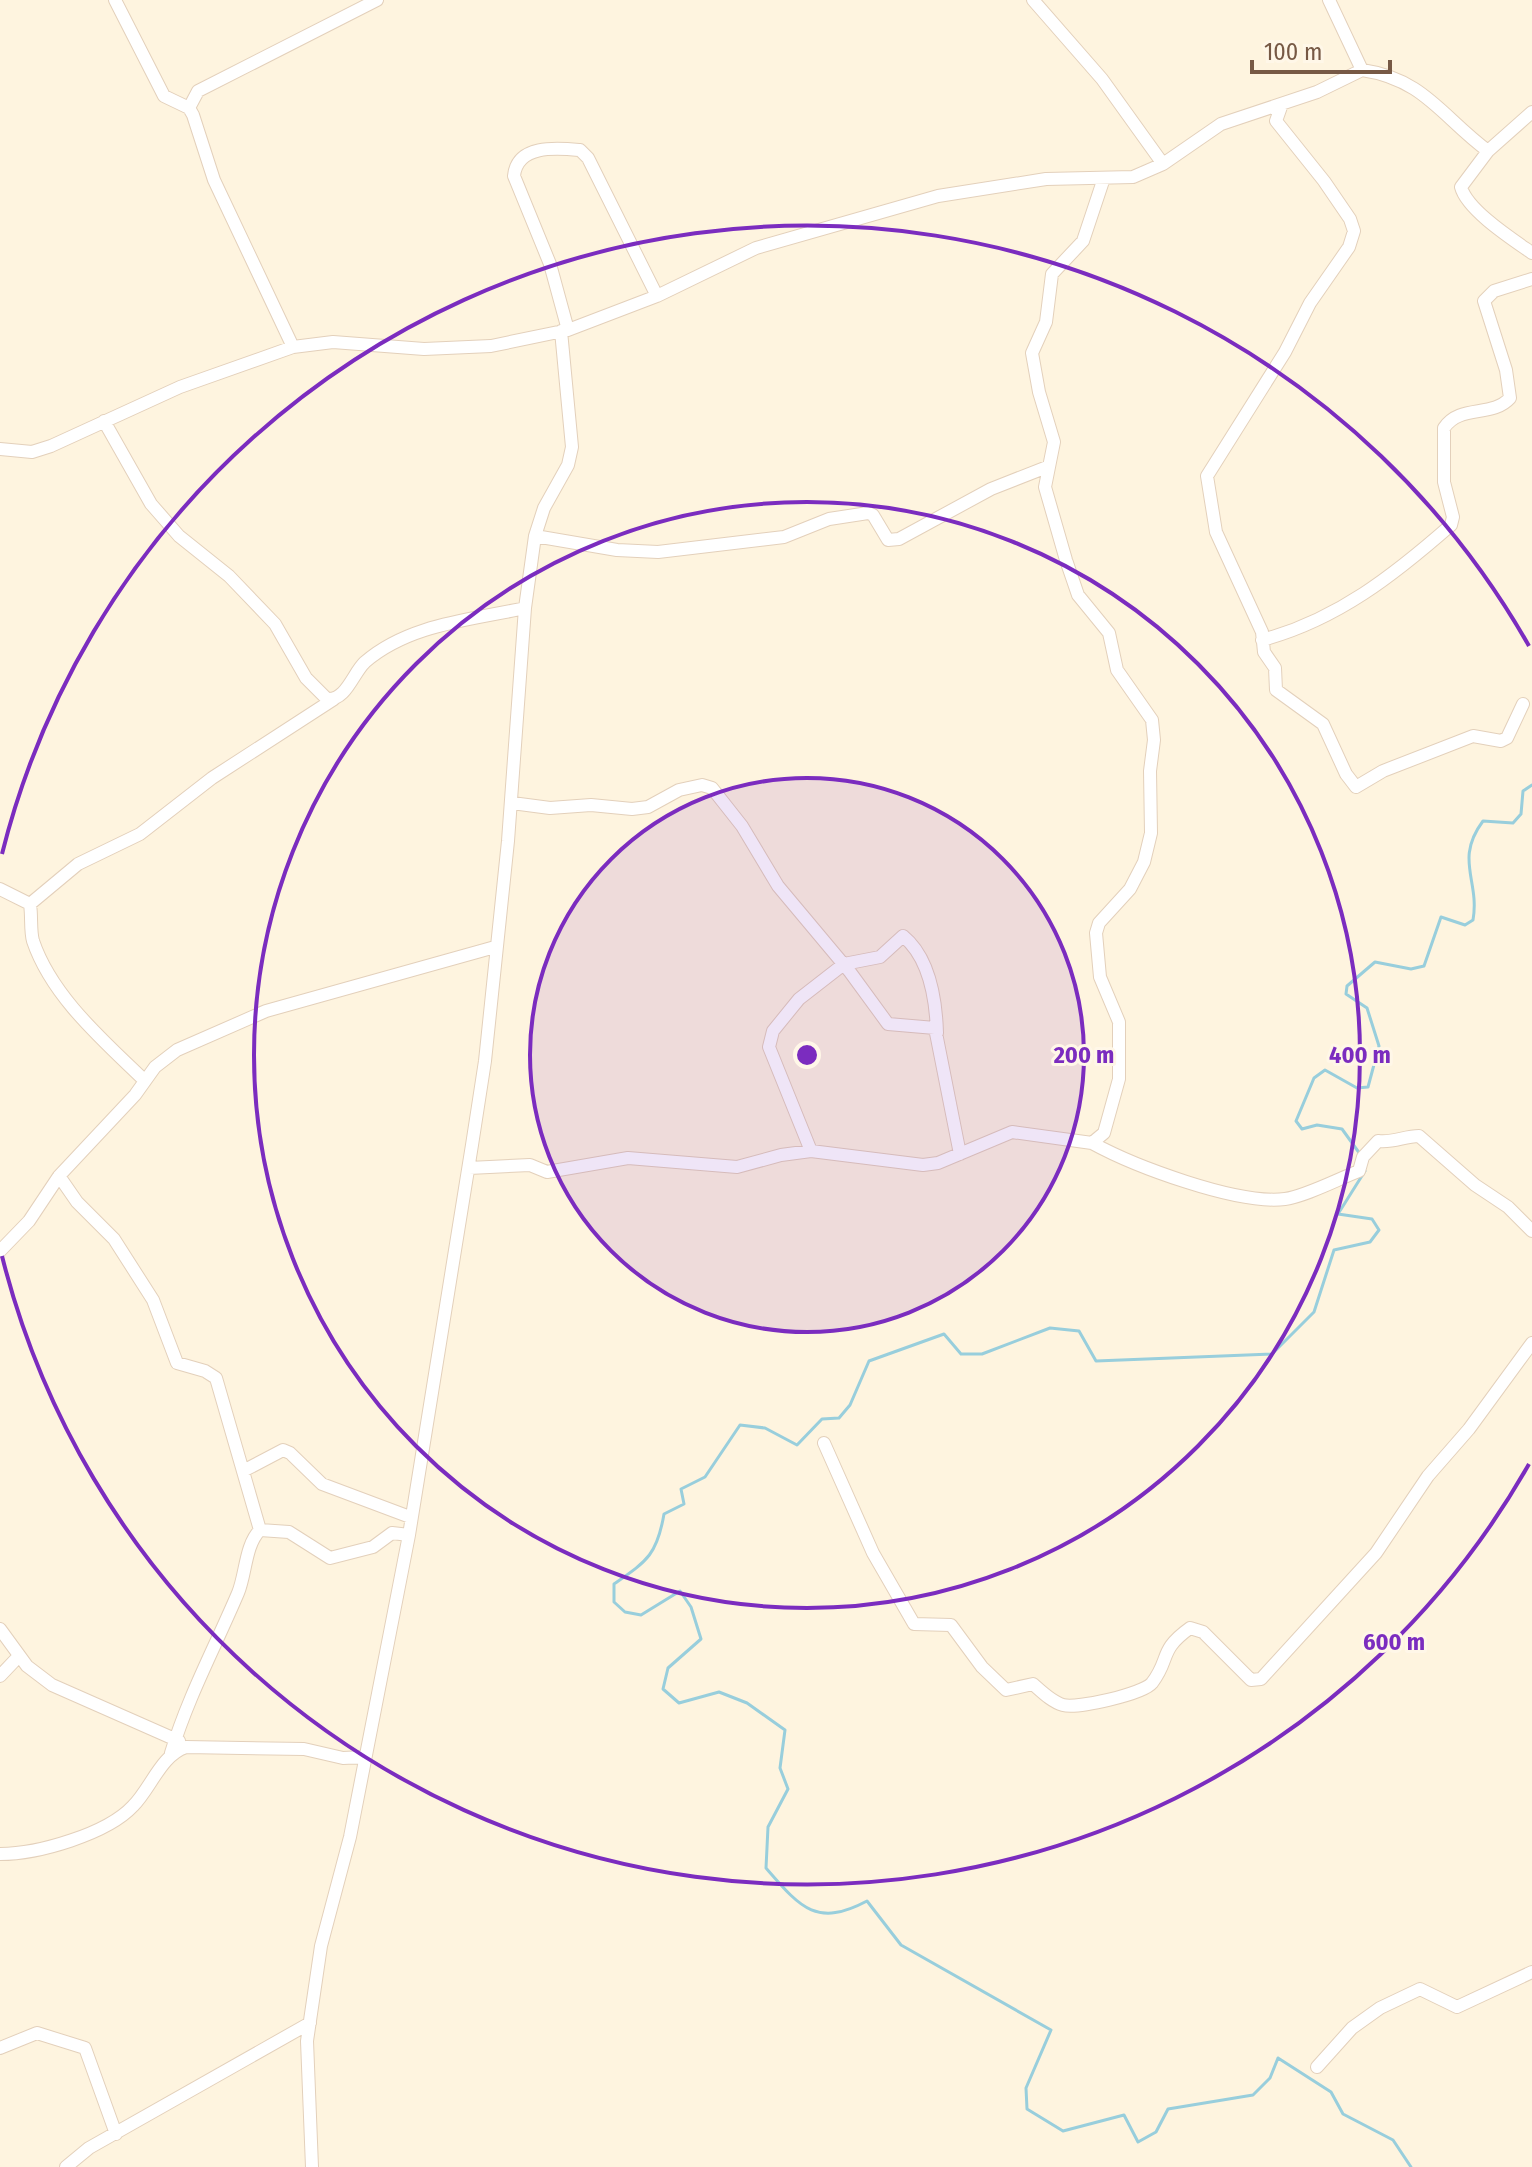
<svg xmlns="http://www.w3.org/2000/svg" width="1532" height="2167" viewBox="0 0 1532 2167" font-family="'Fira Sans Condensed',sans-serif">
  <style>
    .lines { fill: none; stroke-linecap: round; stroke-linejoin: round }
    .stream { stroke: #98cedc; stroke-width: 3 }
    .minor-casing { stroke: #e3d0bb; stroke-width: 14 }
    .minor { stroke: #fff; stroke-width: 12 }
    .ring { fill: none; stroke: #7b2cbf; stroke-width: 4 }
    .centre { fill: #7b2cbf; stroke: #fff7e8; stroke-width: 4 }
    .ring-label { font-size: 24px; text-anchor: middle; font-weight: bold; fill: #7b2cbf; stroke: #fff7e8; stroke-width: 6; stroke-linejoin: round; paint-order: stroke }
  </style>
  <rect width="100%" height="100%" fill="#fef4df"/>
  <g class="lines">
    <path class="stream" d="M1360,1154L1342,1129L1317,1125L1302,1129L1296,1121L1314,1078L1325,1070L1357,1088L1368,1087L1379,1046L1367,1008L1346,994L1347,986L1375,962L1411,969L1424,966L1441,917L1465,925L1473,920C1480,880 1454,860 1483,821L1513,823L1521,814L1523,791L1532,785
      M1365,1171L1338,1214L1372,1219L1379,1230L1370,1242L1334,1250L1314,1312L1272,1354L1096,1361L1079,1331L1050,1328L982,1354H961L944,1334L869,1361L850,1405L839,1418L822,1419L797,1445L765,1428L740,1425L705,1477L681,1489L684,1504L664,1514C657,1555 647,1561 614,1584V1602L625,1612L641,1615L680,1591L691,1607L701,1639L668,1668L663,1689L679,1703L719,1692L747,1703L785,1730L780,1768L788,1789L768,1827L766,1868C800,1907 816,1928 867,1901L901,1945L1051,2030L1026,2088L1027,2109L1063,2131L1124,2115L1138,2142L1156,2132L1168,2109L1253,2095L1270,2078L1278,2058L1331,2092L1343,2114L1393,2140L1411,2167"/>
    <defs>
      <path id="minor" d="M115,0L164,96L189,108L193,115L214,180L293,347
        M1033,0L1102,79L1163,164
        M1329,0L1362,70
        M1282,104L1276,121L1324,181L1350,219L1354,231L1349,247L1310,303L1285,352L1207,476L1216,532L1262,632L1264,652L1275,668L1276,690L1323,724L1346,774L1356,787L1383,771L1473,736L1501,741L1507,738L1523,704
        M189,108L198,91L377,0
        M1488,151L1461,187C1467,210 1512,239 1532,253
        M568,330L550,264L514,176C517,144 557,148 580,150L588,158L657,296
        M104,421L151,504L179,536L229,576L275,624L306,678L327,699C346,701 353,673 365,662C409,624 471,620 525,608
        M0,449L32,452L51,446L180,387L293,347L333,342L424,349L491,346L568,330L657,296L756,248L938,196L1046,179L1133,177L1163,164L1221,124L1317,92L1362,70C1424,79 1442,117 1488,151L1532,112
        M535,536L617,550L658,552L784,537L829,519L868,513L873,515L888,540L899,539L991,489L1047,467
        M1262,640C1337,620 1394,575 1451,525L1453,517L1444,482V428C1460,404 1492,418 1510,398L1506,370L1484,301L1494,291L1532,279
        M512,803L550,808L591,805L632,809L648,807L679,790L702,785L712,788L742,826L778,886L850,972L888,1024L935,1028L960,1154
        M0,889L30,904C32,917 30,930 33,941C52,997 104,1041 145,1081
        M30,904L78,864L140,834L212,778L334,699
        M1092,1143C1134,1166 1237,1205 1285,1199C1306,1196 1338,1179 1359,1171L1363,1157L1378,1141C1394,1143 1404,1136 1419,1136L1475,1185L1508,1207L1532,1231
        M811,1151L769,1047L773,1031L799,999L844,964L880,957L903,936C930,958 936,1000 937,1033
        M469,1168L530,1165L547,1172L628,1158L737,1167L781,1155L811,1151L923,1165L938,1163L1012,1132L1092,1143L1104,1133L1119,1079V1022L1100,977L1096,933L1099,923L1130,889L1144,862L1151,833L1150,771L1154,740L1152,720L1117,670L1109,633L1078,595L1066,560L1045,487L1054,442L1039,392L1032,353L1046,322L1052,274L1083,241L1104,178
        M59,1176L77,1202L114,1239L153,1300L177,1363L205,1371L216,1378L260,1530
        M0,1251L29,1221L59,1176L135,1095L155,1067L177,1050L266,1011L495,947
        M824,1443L873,1553L914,1624L951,1625L982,1667L1006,1690L1033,1684C1042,1692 1052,1702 1063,1705C1077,1709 1143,1694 1152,1683C1171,1658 1158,1651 1190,1628L1203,1632L1251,1680L1261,1679L1376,1553L1428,1476L1469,1429L1532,1343
        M243,1471L283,1450L290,1453L322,1484L410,1517
        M0,1629L27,1666L52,1685L179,1741
        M0,1676L19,1656
        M171,1753C188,1697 215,1647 238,1593C246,1574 245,1545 260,1530L289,1532L330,1558L373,1547L392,1533L409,1535
        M0,1854C38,1854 107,1834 133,1806C151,1788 161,1755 186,1747L304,1749L343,1758L364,1757
        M0,2048L37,2033L85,2048L116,2134
        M1317,2067L1352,2028L1380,2008L1420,1989L1457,2007L1532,1972
        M66,2167L89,2148L310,2023
        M312,2167L307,2041L321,1946L350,1837L409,1535L472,1145L485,1061L508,841L525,608L535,536L544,508L568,465L572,447L561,331"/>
    </defs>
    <use href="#minor" class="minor-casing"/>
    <use href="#minor" class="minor"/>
  </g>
  <circle cx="807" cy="1055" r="277" fill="#7b2cbf" fill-opacity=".12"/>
  <g class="ring">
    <circle cx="807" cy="1055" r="277"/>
    <circle cx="807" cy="1055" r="553"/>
    <path d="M1529 1464A830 830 0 0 1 2 1256M2 854A830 830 0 0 1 1529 646"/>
  </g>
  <circle cx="807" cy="1055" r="12" class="centre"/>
  <g class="ring-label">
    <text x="1084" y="1063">200 m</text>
    <text x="1360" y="1063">400 m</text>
    <text x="1394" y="1650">600 m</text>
  </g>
  <path d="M1252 60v12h138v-12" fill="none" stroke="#775945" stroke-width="4"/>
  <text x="1264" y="60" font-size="24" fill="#775945" stroke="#fff7e8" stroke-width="6" paint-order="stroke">100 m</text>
</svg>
